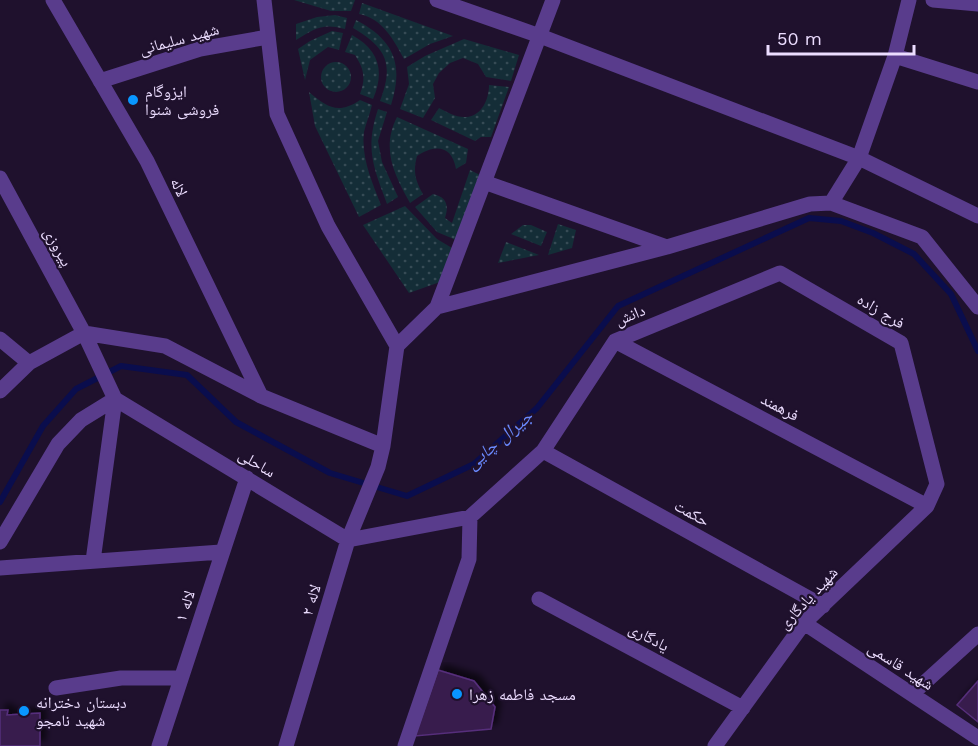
<svg xmlns="http://www.w3.org/2000/svg" width="978" height="746" viewBox="0 0 978 746" font-family="'Work Sans','Noto Naskh Arabic',sans-serif">
  <style>
    .park { fill: url(#park-dots) }
    .lines { fill: none; stroke-linecap: round; stroke-linejoin: round }
    .stream { stroke: #0a0d4d; stroke-width: 6 }
    .building { fill: #371d4e; stroke: #572f7b; stroke-width: 1.5; filter: url(#shadow) }
    .minor { stroke: #593c8c; stroke-width: 15 }
    .poi-dot { fill: #0996ff; stroke: #1f112d; stroke-width: 2 }
    .labels { text-anchor: middle; dominant-baseline: central; stroke-width: 4.5; stroke-linejoin: round; paint-order: stroke }
    .street-label { font-size: 16px; fill: #ecddff; stroke: #1f112d }
    .poi-label { font-size: 16px; fill: #ecddff; stroke: #1f112d; text-anchor: start }
    .water-label { font-size: 18px; font-style: italic; fill: #6b8aff; stroke: #1f112d }
  </style>
  <defs>
    <pattern id="park-dots" width="8" height="8" patternUnits="userSpaceOnUse" patternTransform="scale(1.5)"><rect width="8" height="8" fill="#142d37"/><path d="M2 2h.1M6 6h.1" fill="none" stroke="#364b55" stroke-width="1.8" stroke-linecap="round"/></pattern>
    <filter id="shadow"><feDropShadow dx="5.5" dy="-5.5" stdDeviation="3" flood-color="#0009"/></filter>
  </defs>
  <rect width="100%" height="100%" fill="#1f112d"/>
  <path class="park" d="M294,0H355L351,11H331Z
    M362,3L453,36L430,44L404,59C393,39 383,19 359,14Z
    M335,15L347,18L345,29C322,23 316,28 296,40V24L317,17Z
    M356,20C394,40 404,64 391,105L380,101C394,64 387,48 353,28Z
    M332,31L343,33L339,50L328,47L310,60L305,80L298,49L310,41Z
    M352,35C379,50 385,71 373,99L360,94C366,78 364,69 355,55L345,52Z
    M464,39L519,55L511,81L486,77L478,64L463,58L450,63L439,73L433,84L435,98L423,118L400,109L409,84L407,67L425,56Z
    M321 77a15 15 0 1 1 30 0a15 15 0 1 1-30 0Z
    M489,85L509,87L491,137H481L475,141L431,120L439,108C447,112 457,118 466,117C482,116 489,99 489,85Z
    M309,92C327,107 338,115 360,100L372,105C370,114 366,123 364,132C361,158 372,182 381,205L359,217L315,126Z
    M378,109L387,112L378,141L382,162L398,197L387,204C373,166 365,149 378,109Z
    M397,117L468,149L466,163L456,169C452,145 435,144 417,156C413,171 415,180 423,194L410,203C394,174 381,149 397,117Z
    M470,170L480,175L456,240L437,232L415,207L433,194C447,197 449,206 445,218L452,223Z
    M405,206L437,239L452,248L440,282L409,293L363,225Z
    M558,224L576,230L572,248L548,255Z
    M523,225H531L547,232L541,246L511,234Z
    M506,242L539,255L498,263Z"/>
  <g class="lines">
    <path class="stream" d="M0,502L43,426L76,389L121,366L187,375L236,422L330,473L407,496L474,464L537,408L618,306L809,218L841,221L873,233L914,254L951,294L978,351"/>
  </g>
  <path class="building" d="M438,670L474,681L495,707L491,729L415,736Z
    M978,681V722L957,705Z
    M0,710H8L7,715L40,713V746H0Z"/>
  <g class="lines">
    <path class="minor" d="M53,0L147,161L261,396
      M264,0L277,114L328,226L397,346L437,307L553,0
      M437,0L540,36L859,158L978,216
      M933,0L978,4
      M895,56L978,82
      M100,81L200,49L268,37
      M0,178L85,335L115,399L93,561
      M484,182L667,247
      M831,203L922,237L978,307
      M437,307L667,247L810,204L831,203L859,158L895,56L909,0
      M84,333L165,346L261,396L383,446
      M0,339L29,363
      M615,341L927,506
      M0,391L29,363L84,333
      M543,451L823,606
      M0,542L58,444L81,420L115,399L348,540L470,517L543,451L615,341L780,273L901,343L937,484L927,506L804,623L715,746
      M0,568L221,552
      M539,599L743,708
      M804,623L978,738
      M56,688L121,678H181
      M912,694L978,634
      M159,746L247,478
      M286,746L348,540L378,467L383,446L397,346
      M405,746L469,559L470,517"/>
  </g>
  <g class="poi-dot">
    <circle cx="133" cy="100" r="6"/>
    <circle cx="457" cy="694" r="6"/>
    <circle cx="24" cy="711" r="6"/>
  </g>
  <g class="labels">
    <g class="street-label">
      <text transform="translate(179 39) rotate(-15)">شهید سلیمانی</text>
      <text transform="translate(179 187) rotate(64)">لاله</text>
      <text transform="translate(58 247) rotate(61)">پیروزی</text>
      <text transform="translate(881 311) rotate(31)">فرج زاده</text>
      <text transform="translate(630 315) rotate(-22)">دانش</text>
      <text transform="translate(780 407) rotate(28)">فرهمند</text>
      <text transform="translate(257 463) rotate(31)">ساحلی</text>
      <text transform="translate(692 513) rotate(29)">حکمت</text>
      <text transform="translate(808 598) rotate(-47)">شهید یادگاری</text>
      <text transform="translate(311 600) rotate(-73)">لاله ۲</text>
      <text transform="translate(185 606) rotate(-72)">لاله ۱</text>
      <text transform="translate(649 637) rotate(28)">یادگاری</text>
      <text transform="translate(901 666) rotate(33)">شهید قاسمی</text>
    </g>
    <g class="poi-label">
      <text x="145" y="91">ایزوگام<tspan x="145" dy="18">فروشی شنوا</tspan></text>
      <text x="469" y="694">مسجد فاطمه زهرا</text>
      <text x="36" y="702">دبستان دخترانه<tspan x="36" dy="18">شهید نامجو</tspan></text>
    </g>
    <g class="water-label">
      <text transform="translate(499 439) rotate(-40)">جیرال چایی</text>
    </g>
  </g>
  <path d="M768 45v9h146v-9" fill="none" stroke="#ecddff" stroke-width="3"/>
  <text x="777" y="45" font-size="18" fill="#ecddff" stroke="#1f112d" stroke-width="4.5" paint-order="stroke">50 m</text>
</svg>
